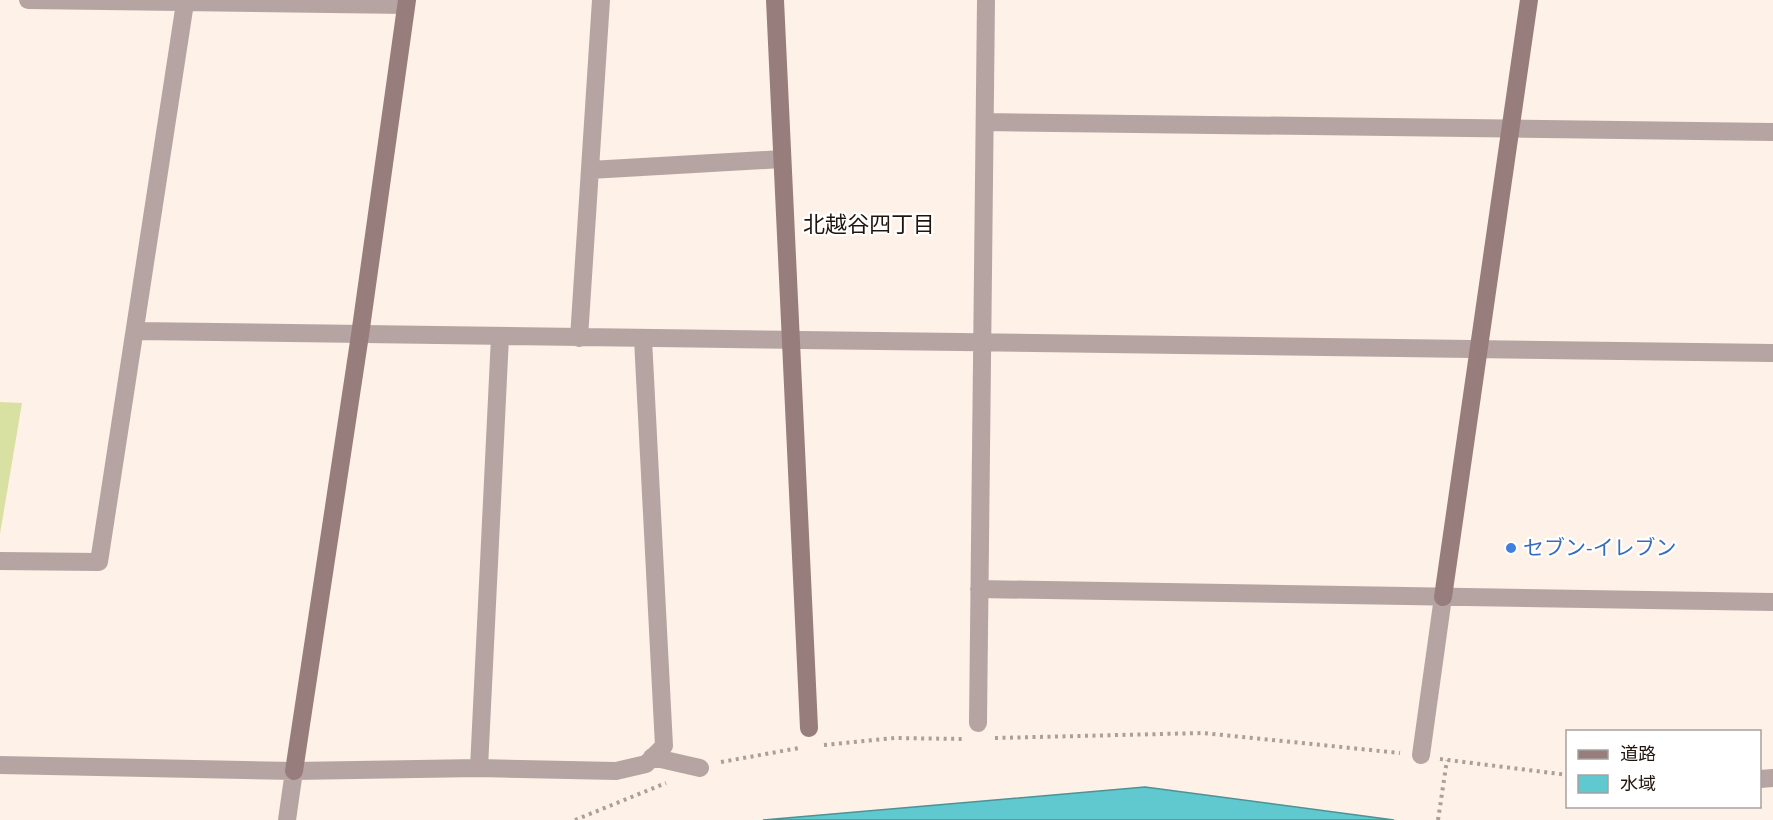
<svg xmlns="http://www.w3.org/2000/svg" width="1773" height="820" viewBox="0 0 1773 820" font-family="'Source Sans 3','Noto Sans JP',sans-serif">
  <style>
    .green { fill: #d9e1a2 }
    .water { fill: #60c8cf; stroke: #4d9295; stroke-width: 1.5 }
    .lines { fill: none; stroke-linecap: round; stroke-linejoin: round }
    .path { stroke: #ac9f97; stroke-width: 4; stroke-dasharray: 3 4.5; stroke-linecap: butt }
    .street { stroke: #b6a4a2; stroke-width: 18 }
    .secondary { stroke: #977d7b; stroke-width: 18 }
    .shop-dot { fill: #3f7fe0; stroke: #fff; stroke-width: 2 }
    .labels { text-anchor: middle; dominant-baseline: central; stroke-width: 4.5; stroke-linejoin: round; paint-order: stroke }
    .shop-label { font-size: 21px; fill: #366cbe; stroke: #fff; text-anchor: start }
    .neighbourhood-label { font-size: 22px; fill: #20150d; stroke: #fff }
  </style>
  <rect width="100%" height="100%" fill="#fef1e8"/>
  <path class="green" d="M0,402L22,403L0,534Z"/>
  <path class="water" d="M1145,787L1394,820H763Z"/>
  <g class="lines">
    <path class="path" d="M995,738L1203,733L1400,753
      M824,745L895,738L963,739
      M1440,759L1568,775
      M721,762L799,748
      M575,820L666,783
      M1438,820L1447,760"/>
    <path class="street" d="M28,0L406,5
      M985,122L1773,132
      M590,170L782,159
      M136,331L1773,353
      M579,338L601,0
      M0,561L99,562L185,3
      M979,589L1773,602
      M978,723L986,0
      M1421,755L1443,597
      M652,757L700,768
      M0,765L294,771L479,768L616,771L646,764L664,746L643,339
      M479,768L500,337
      M1760,779L1773,778
      M287,820L294,771"/>
    <path class="secondary" d="M775,0L809,728
      M1443,597L1529,0
      M294,771L360,335L407,0"/>
  </g>
  <circle class="shop-dot" cx="1511" cy="548" r="6"/>
  <g class="labels">
    <g class="shop-label">
      <text x="1523" y="548">セブン-イレブン</text>
    </g>
    <g class="neighbourhood-label">
      <text x="869" y="225">北越谷四丁目</text>
    </g>
  </g>
  <rect x="1566" y="730" width="195" height="78" fill="#ffffff" stroke="#a6a19e" stroke-width="1.5"/>
  <rect x="1578" y="750" width="30" height="9" fill="#977d7b" stroke="#a6a19e" stroke-width="1.5"/>
  <text x="1620" y="760" font-size="18" fill="#20150d">道路</text>
  <rect x="1578" y="775" width="30" height="18" fill="#60c8cf" stroke="#a6a19e" stroke-width="1.5"/>
  <text x="1620" y="790" font-size="18" fill="#20150d">水域</text>
</svg>
